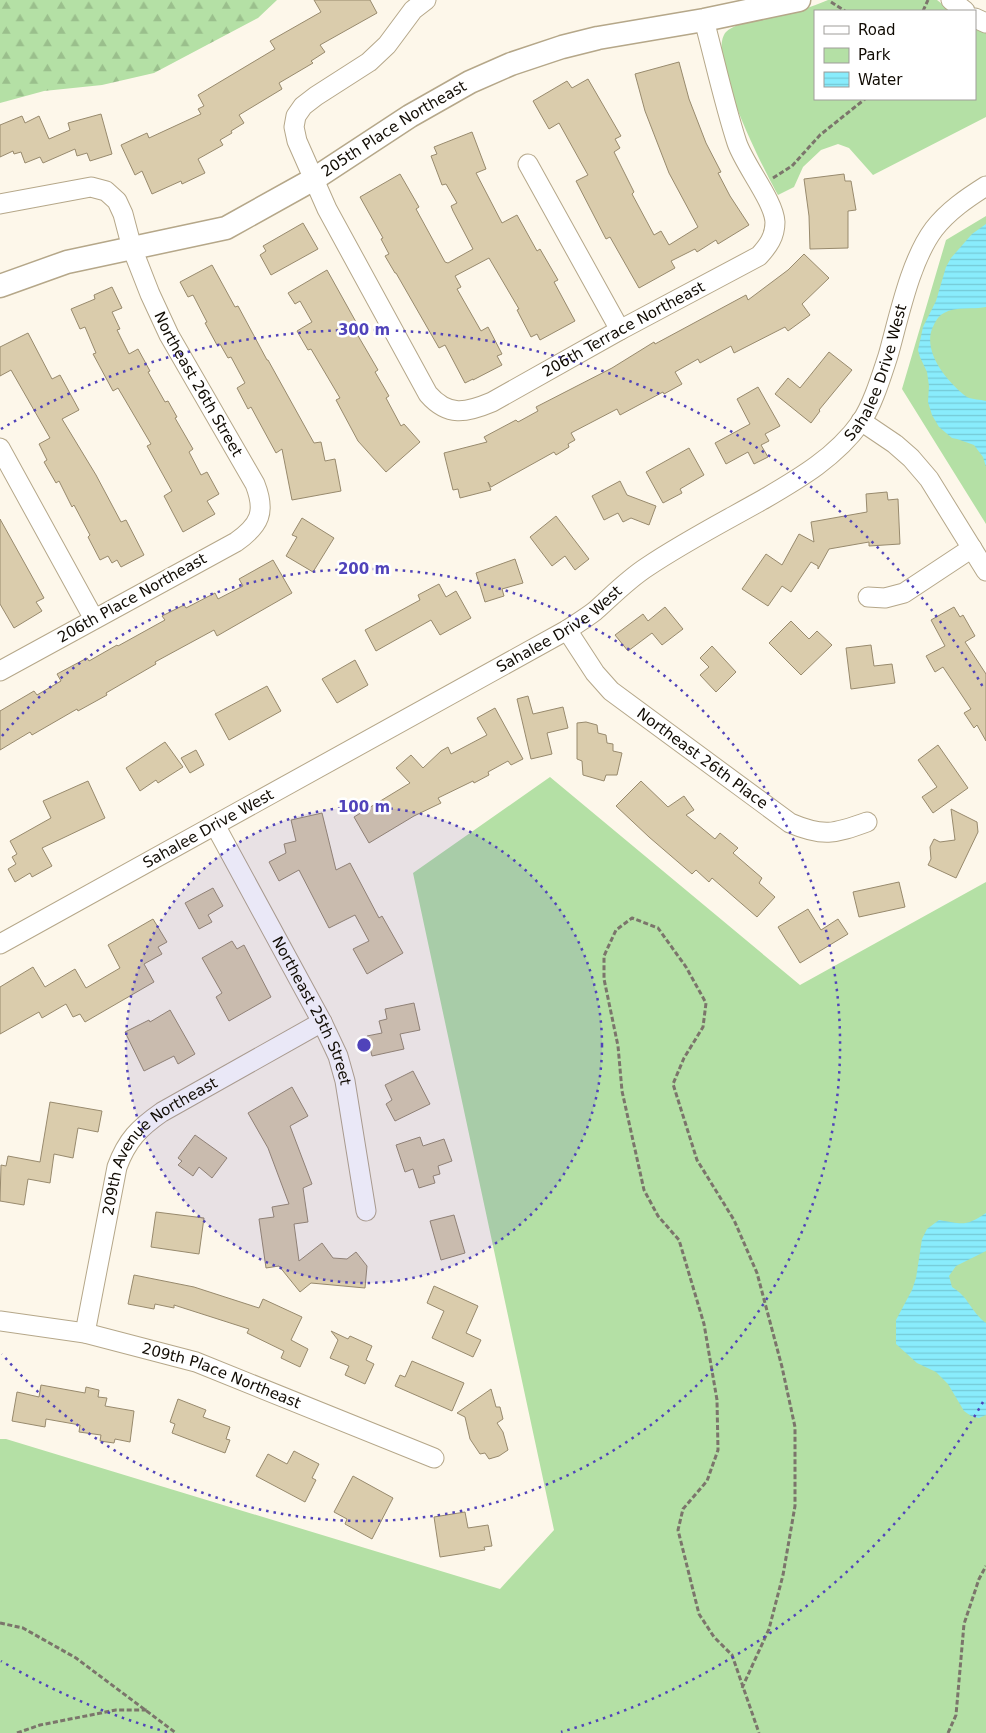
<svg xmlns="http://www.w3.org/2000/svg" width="986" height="1733" viewBox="0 0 986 1733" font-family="'DejaVu Sans',sans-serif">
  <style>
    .green { fill: #b4e0a5 }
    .forest { fill: url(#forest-firs) }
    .water { fill: url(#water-rules) }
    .building { fill: #daccac; stroke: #988a6d }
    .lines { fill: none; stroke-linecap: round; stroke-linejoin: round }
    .minor-casing { stroke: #b5a789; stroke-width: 21 }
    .tertiary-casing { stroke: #b5a789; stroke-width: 25 }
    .path { stroke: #7b756b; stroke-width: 3; stroke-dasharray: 5 2.5; stroke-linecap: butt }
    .minor { stroke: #fff; stroke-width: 19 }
    .tertiary { stroke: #fff; stroke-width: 22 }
    .ring { fill: none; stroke: #5043ba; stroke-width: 2.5; stroke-dasharray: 2.5 5 }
    .labels { text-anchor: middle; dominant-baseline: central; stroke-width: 5; stroke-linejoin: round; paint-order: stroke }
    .street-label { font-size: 15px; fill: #100b03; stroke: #fff }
    .centre { fill: #5043ba; stroke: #fff; stroke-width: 2.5 }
    .ring-label { font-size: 15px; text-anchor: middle; font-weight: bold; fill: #5043ba; stroke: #fff; stroke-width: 5; stroke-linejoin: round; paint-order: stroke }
  </style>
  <defs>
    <pattern id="forest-firs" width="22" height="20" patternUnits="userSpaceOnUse" patternTransform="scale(1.25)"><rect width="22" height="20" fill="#b4e0a5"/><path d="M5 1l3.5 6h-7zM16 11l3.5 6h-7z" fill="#9abf8c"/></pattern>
    <pattern id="water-rules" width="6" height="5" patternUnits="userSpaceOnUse" patternTransform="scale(1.25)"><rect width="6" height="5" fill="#89ecfc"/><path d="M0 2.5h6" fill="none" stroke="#75c9d6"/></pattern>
  </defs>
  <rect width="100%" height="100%" fill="#fdf7ea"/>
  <path class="green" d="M828,0H937L951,11H815V99H975V27L986,32V117L873,175L849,148L838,144L821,150L803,167L794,187L778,195C764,170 705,55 726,32C737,20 786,14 803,9C811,7 820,3 828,0Z
    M986,216V524L902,389L946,240Z
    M550,777L800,985L986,882V1733H0V1439H6L500,1589L554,1530L413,873Z"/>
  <path class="forest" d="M0,0H277L258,18L154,73L102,85L44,91L0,103Z"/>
  <path class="water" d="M986,224V307C973,310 956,306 944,313C938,316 935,322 932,329C923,353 948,383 967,397C973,400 980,399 986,401V467L983,457L974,445L957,439L952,438L939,427L932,415L928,402L929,386L927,372L920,357L918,350L923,327L936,301L946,267L951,258L972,234Z
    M986,1213V1251L956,1266L949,1276L952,1287C969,1297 970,1311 986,1323V1415L979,1418L971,1416L964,1411L948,1384L936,1372L917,1363L896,1344V1320L912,1290L916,1278L922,1239L927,1229L939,1220C963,1224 965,1227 986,1213Z"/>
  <path class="building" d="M314,0H370L377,13L320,45L325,52L311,61L313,63L279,83L282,89L239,115L244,123L231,131L232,133L220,140L223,145L198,159L205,173L182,184L181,181L152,194L142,171L135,175L121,145L147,133L149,138L201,114L198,109L204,106L198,95L275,49L270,41L321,12Z
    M679,62L689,99L706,143L721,172L718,173L730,196L749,225L718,244L716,240L697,252L695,249L671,261L675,268L639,288L610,237L606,239L576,181L588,175L559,123L549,129L533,101L567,81L572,88L588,79L621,136L615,139L620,148L614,152L634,192L632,194L654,235L661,231L669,245L698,227L669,173L645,111L635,74Z
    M101,114L112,154L90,161L87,153L77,156L75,149L43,163L40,157L25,163L21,152L14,154L13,151L0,157V125L22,116L25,123L39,116L49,139L70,130L68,123Z
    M472,132L486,169L476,173L502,223L517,215L537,251L540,249L558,280L554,282L575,321L540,340L537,334L531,337L517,310L519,309L489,258L455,276L461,287L457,289L481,331L488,327L502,354L497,356L502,365L473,380V379L465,383L445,345L439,348L396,273H395L385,256L389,254L381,239L383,238L360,197L400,174L419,207L416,209L445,262L448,263L473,249L453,211L451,206L457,203L446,184L442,185L431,156L437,154L434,147Z
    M844,174L845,181H851L856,210L848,211V248L810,249L809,216L804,179Z
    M303,223L318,249L271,275L260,255L266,251L263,246Z
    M804,254L829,278L802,304L810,315L788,331L785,327L734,353L731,346L700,363L698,359L675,372L682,384L664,394L663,392L620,415L617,409L571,433L575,440L568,444L569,447L556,455L554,452L491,487L488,482L491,490L460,498L458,489L453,490L444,453L487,442L484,437L516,420L518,422L538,411L536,407L612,368L654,342L655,344L746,295L748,300L788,270Z
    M212,265L235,307L238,306L267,360H268L314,443L321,442L325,461L335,459L341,491L292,500L282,449L276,453L251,407L248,409L237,388L245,383L231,357L228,358L220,344L217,345L205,323L207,322L193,295L188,297L180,282Z
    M327,270L361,331L357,334L378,370L375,372L389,396L386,398L401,426L404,424L420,442L386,472L358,441L336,400L340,398L311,349L308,350L297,331L312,322L300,301L295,304L288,293Z
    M112,287L122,308L112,312L120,329L117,330L129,354L138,349L150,371L148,372L165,402L168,401L177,417L175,418L193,449L189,452L201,475L207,472L219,494L207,501L215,514L183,532L164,496L172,491L147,446L151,444L118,388L113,391L93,354L96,353L85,327L80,329L71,309L95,299L94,295Z
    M28,333L52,379L60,375L79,410L62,419L96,475L121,522L126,520L144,555L121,567L117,560L112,563L108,556L100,560L88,537L90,535L74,505L72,507L59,481L56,483L44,462L47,460L39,444L50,438L11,370L0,376V347Z
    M829,352L852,370L819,410L820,411L811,423L775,394L788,378L800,388Z
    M758,387L780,426L765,434L769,441L761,445L768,457L754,464L748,452L726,464L715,443L750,424L737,399Z
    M689,448L704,475L680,489L682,493L663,503L646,472Z
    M620,481L627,495L656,506L649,525L631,518L623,522L618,513L604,520L592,496Z
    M887,492L888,500L898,499L900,544L869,546V542L829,549L818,569V566L811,562L791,592L782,586L768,606L742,589L766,554L782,565L799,534L814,542L811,522L867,512L866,494Z
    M556,516L589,559L575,570L565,556L552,566L530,537Z
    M302,518L334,538L313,572L286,556L297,537L292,535Z
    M0,519L44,598L36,602L42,611L14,628L0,604Z
    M515,559L523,583L502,589L504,596L485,602L476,573Z
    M273,560L292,593L217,636L214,630L155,662L156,664L106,693L107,695L78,711L77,709L32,735L30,732L0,750V711L34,691L37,695L61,681L57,674L87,658L89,661L117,645L118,646L165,620L162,616L184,605L186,608L215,593L218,599L243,586L239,579Z
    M439,584L446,597L456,591L471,618L440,635L431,620L376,651L365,630L420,600L418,595Z
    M665,607L683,629L662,645L652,633L628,651L615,635L643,614L648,621Z
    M954,607L960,617L963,615L975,636L965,642L986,674V741L977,725L974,728L964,713L971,709L943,667L935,672L926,656L945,646L931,620Z
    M791,621L809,639L817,631L832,645L801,675L769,643Z
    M871,645L874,666L892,664L895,683L851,689L846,648Z
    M712,646L736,672L716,692L700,675L709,667L700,658Z
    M355,660L368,685L337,703L322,679Z
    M267,686L281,711L229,740L215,714Z
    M528,696L533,714L563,707L568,728L547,733L552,754L531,759L517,699Z
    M495,708L523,759L511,765L508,761L488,772L489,775L474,783L473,781L438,798L441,803L414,816L369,843L354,817L410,783L396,768L411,755L423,768L441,751L448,747L451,754L487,735L477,718Z
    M586,722L597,725L598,733L606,735L607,743L613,744V751L622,753L617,775H606L604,781L583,775L582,761L577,759V723Z
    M165,742L183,767L158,783L156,780L140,791L126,768Z
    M938,745L968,788L933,813L922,797L937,787L918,760Z
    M196,750L204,765L190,773L181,758Z
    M88,781L105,818L42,848L52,866L32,877L30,873L15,882L8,869L16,864L12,857L17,854L10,841L51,818L43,801Z
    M641,781L668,807L684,796L694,810L686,815L715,839L720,833L738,848L733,853L762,878L759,883L775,897L757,917L712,878L709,882L696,870L692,874L649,837L616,806Z
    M951,809L977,822L978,832L956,878L928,865L931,859L930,847L934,839L940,842L955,840Z
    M322,813L336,870L350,863L379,918L382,916L403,953L367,974L353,949L369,941L355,915L329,928L299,870L279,881L269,862L286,853L284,844L296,841L291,820Z
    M899,882L905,907L859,917L853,892Z
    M213,888L223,906L208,915L212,922L199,929L185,903Z
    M808,909L821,930L838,919L848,934L800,963L778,927Z
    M153,919L167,942L158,947L162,954L144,964L154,982L85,1022L80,1014L73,1017L66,1004L42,1018L39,1012L0,1034V987L33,967L45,987L75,969L86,988L120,968L108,945Z
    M232,941L237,949L244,945L271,997L229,1021L216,997L222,993L202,958Z
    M414,1003L420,1030L400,1034L404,1049L372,1056L367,1036L382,1033L379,1021L387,1019L385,1009Z
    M170,1010L195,1054L178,1064L174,1056L144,1071L125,1032L149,1020L150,1022Z
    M413,1071L430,1104L395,1121L386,1104L392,1100L385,1085Z
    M292,1087L308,1116L290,1126L312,1184L303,1188L308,1222L294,1224L299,1261L322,1243L333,1258L347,1259L356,1252L367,1266L365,1288L311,1283L300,1292L279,1266L266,1268L259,1219L274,1217L272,1207L289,1204L268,1148L248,1113Z
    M50,1102L102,1111L98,1132L78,1128L73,1158L54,1154L50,1183L28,1179L24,1205L0,1201L1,1165L6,1166L8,1156L40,1162Z
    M195,1135L227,1158L212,1178L199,1167L193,1176L178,1165L182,1161L178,1158Z
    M420,1137L423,1146L444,1139L452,1161L438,1166L440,1174L433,1176L435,1183L419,1188L413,1169L405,1172L396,1145Z
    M156,1212L204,1218L199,1254L151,1247Z
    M454,1215L465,1253L441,1260L430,1221Z
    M134,1275L194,1287L259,1308L263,1299L302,1317L291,1340L308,1349L300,1367L281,1358L284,1351L247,1333L249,1329L174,1305V1308L155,1304L154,1309L128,1304Z
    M434,1286L478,1306L466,1333L481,1340L473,1357L432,1338L444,1311L427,1303Z
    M331,1331L348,1339L350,1336L372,1346L366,1360L374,1364L365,1384L345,1375L349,1366L330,1358L338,1340Z
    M412,1361L464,1383L452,1411L395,1386L400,1375L405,1377Z
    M41,1385L85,1393L86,1387L99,1390L98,1397L107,1398L105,1406L134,1411L130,1442L115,1439L114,1443L100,1441L101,1435L79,1432L80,1425L46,1419L45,1427L12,1421L17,1392L39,1397Z
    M491,1389L496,1407H500L503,1419L497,1423L503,1432L508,1450L499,1456L489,1459L485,1453L480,1454L470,1439L465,1417L457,1413Z
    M178,1399L206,1410L203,1417L230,1427L226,1439L230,1440L225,1453L172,1433L175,1424L170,1422Z
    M294,1451L319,1464L312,1478L316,1480L305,1502L256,1476L268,1454L287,1464Z
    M353,1476L393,1498L372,1539L345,1524L347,1519L334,1512Z
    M465,1512L468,1528L488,1525L492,1546L484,1547L485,1550L440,1557L434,1517Z"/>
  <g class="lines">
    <defs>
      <g id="minor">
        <path id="s1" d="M426,0L413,10L387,45L369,62L316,96L303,106L296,116L294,127L297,141L327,209L428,394C448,417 466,413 492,402L620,330L759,256C768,246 775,237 775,222C774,201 745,166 737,143C724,103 715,61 704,20"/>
        <path d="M951,0L965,11"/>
        <path d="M975,18L986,23"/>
        <path d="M528,164L620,330"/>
        <path id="s2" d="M0,204L91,187L106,191L117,201L123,214L132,248L150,294L169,335L255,484C266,512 260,525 236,542L0,671"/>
        <path d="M861,421L895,444L911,458L929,479L986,571"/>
        <path d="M0,448L94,619"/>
        <path d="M868,597L885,598L904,593L972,548"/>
        <path id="s3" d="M567,630L595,673L611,691L790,823C823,837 834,834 867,822"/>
        <path id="s4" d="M215,825L322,1022L338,1056L345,1081L366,1211"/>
        <path id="s5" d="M0,944L567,630C576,624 586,618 595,611C612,596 627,580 647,567C684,542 725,521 764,499C800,478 836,457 861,422C873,404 881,377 888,356C899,317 910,261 934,229C948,211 967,198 986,186"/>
        <path id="s6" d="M0,1321L85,1333L196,1362L434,1458"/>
        <path id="s7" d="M85,1333L117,1167C127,1140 139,1128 162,1112L322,1022"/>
      </g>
      <g id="tertiary">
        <path id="s8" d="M0,286L67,262L226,228L314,179L410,116L470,82L511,64L562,47L598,38L704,20L799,0"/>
      </g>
    </defs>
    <use href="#minor" class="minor-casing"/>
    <use href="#tertiary" class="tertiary-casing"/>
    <path class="path" d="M831,2L845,11
      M923,11L928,0
      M773,178L792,166L820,135L865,99
      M0,1623L23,1628L76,1658L176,1733
      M742,1688L769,1629L783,1575L795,1506V1427L782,1367L757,1273L734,1220L697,1160L673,1084L684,1058L703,1027L706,1003L686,967L658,928L632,918L616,930L604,956V979L618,1046L622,1091L644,1190L658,1216L679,1240L704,1324L717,1400L718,1450L707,1481L683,1509L678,1530L699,1614L714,1637L732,1655L759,1733
      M17,1733L40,1725L116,1710H148
      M948,1733L956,1715L964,1624L979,1579L986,1566"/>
    <use href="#minor" class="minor"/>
    <use href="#tertiary" class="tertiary"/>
  </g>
  <circle cx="364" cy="1045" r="238" fill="#5043ba" fill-opacity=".12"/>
  <g class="ring">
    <circle cx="364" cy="1045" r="238"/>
    <path d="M2 736A476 476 0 1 1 2 1354"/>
    <path d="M983 1402A715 715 0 0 1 561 1732M167 1732A715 715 0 0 1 1 1661M1 429A715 715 0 0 1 983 687"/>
  </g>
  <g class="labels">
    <g class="street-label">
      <text stroke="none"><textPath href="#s8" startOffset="429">205th Place Northeast</textPath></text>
      <text stroke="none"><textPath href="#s1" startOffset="708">206th Terrace Northeast</textPath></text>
      <text stroke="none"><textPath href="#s5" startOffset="1062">Sahalee Drive West</textPath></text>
      <text stroke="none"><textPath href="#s2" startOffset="324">Northeast 26th Street</textPath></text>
      <text transform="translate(132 598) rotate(-29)">206th Place Northeast</text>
      <text stroke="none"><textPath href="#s5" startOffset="642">Sahalee Drive West</textPath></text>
      <text stroke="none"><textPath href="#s3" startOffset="189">Northeast 26th Place</textPath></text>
      <text stroke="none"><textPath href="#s5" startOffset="238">Sahalee Drive West</textPath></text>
      <text stroke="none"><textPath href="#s4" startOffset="210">Northeast 25th Street</textPath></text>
      <text stroke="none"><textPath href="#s7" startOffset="212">209th Avenue Northeast</textPath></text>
      <text stroke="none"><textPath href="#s6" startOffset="229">209th Place Northeast</textPath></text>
    </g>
  </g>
  <circle cx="364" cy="1045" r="8" class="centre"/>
  <g class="ring-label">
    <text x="364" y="335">300 m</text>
    <text x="364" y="574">200 m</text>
    <text x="364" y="812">100 m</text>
  </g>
  <rect x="814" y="10" width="162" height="90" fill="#ffffff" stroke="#9f9d9a"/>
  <rect x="824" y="26" width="25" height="8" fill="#ffffff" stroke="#9f9d9a"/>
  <text x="858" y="35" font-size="15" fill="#100b03">Road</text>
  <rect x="824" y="48" width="25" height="15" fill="#b4e0a5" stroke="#9f9d9a"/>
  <text x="858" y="60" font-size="15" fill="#100b03">Park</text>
  <rect x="824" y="72" width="25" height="15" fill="url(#water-rules)" stroke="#9f9d9a"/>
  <text x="858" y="85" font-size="15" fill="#100b03">Water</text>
</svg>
